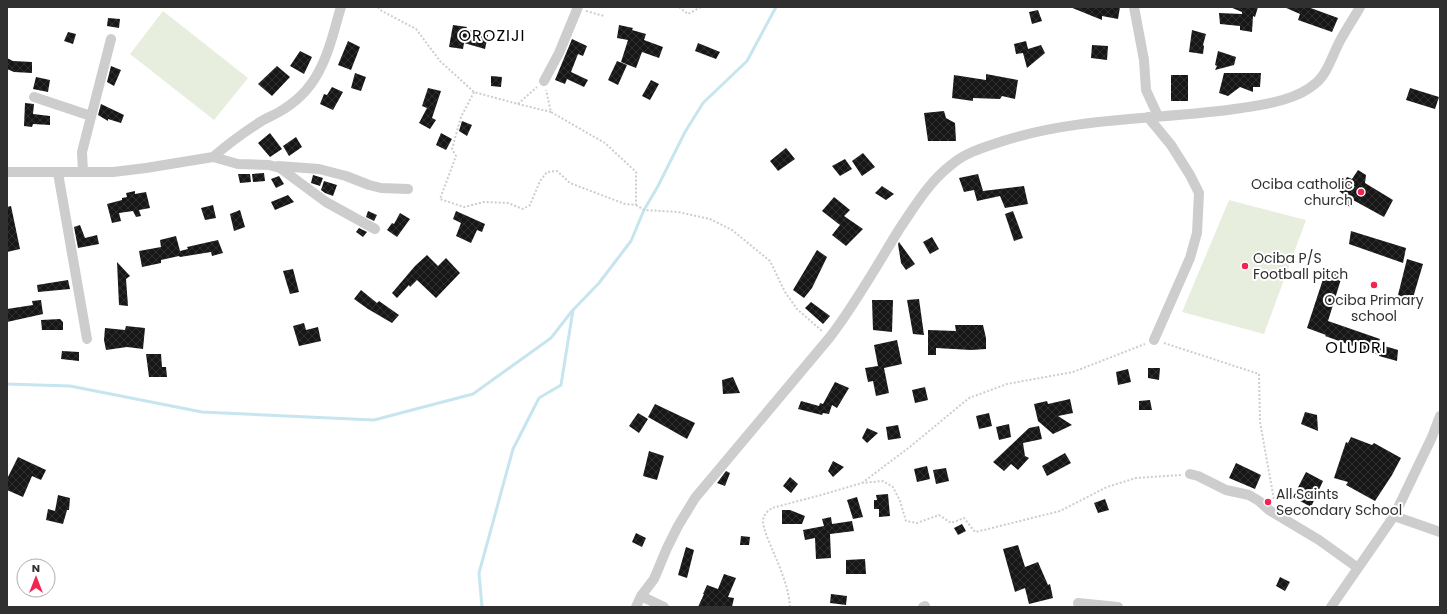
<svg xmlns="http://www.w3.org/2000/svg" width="1447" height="614" viewBox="0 0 1447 614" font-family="Poppins,sans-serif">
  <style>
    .park { fill: #e8eedd }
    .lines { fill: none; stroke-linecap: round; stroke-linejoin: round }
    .stream { stroke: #c7e5ef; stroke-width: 3 }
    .building { fill: url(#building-cross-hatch) }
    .path { stroke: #cdcdcd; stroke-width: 2; stroke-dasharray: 2 2; stroke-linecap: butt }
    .minor { stroke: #cdcdcd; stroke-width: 10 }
    .poi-dot { fill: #f62350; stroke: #fff; stroke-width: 1.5 }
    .labels { text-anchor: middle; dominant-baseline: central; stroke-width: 4; stroke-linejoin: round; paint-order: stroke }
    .poi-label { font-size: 14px; fill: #303030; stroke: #fff; text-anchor: start }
    .quarter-label { font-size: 16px; letter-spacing: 1px; fill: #000; stroke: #fff }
  </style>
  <defs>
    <pattern id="building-cross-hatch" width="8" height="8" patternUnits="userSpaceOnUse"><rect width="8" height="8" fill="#171717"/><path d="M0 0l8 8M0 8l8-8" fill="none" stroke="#303030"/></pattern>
  </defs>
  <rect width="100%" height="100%" fill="#fff"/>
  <path class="park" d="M163,11L248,78L214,120L130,54Z
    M1229,200L1306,220L1264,334L1182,312Z"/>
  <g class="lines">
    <path class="stream" d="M7,384L70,386L202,412L374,420L473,394L551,338L572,311
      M482,607L479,573L513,449L539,398L561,385L573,310L599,283L631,241L644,210L658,186L685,132L703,103L747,61L776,7"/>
  </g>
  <path class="building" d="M1070,7H1120L1118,19L1102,16V20Z
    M1230,7H1258L1255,17L1253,16L1252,32L1240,30V26L1220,24L1219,13L1242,14V12Z
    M1284,7H1308L1338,18L1332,32L1298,20L1300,14Z
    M1038,10L1042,21L1032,24L1029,12Z
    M108,18L120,19L119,28L107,26Z
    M453,25L467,27L466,29L488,35L485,49L464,43L463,49L449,47Z
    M619,25L633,28L632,30L646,34L644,40L663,47L659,58L642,52L636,68L621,62L628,40L617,38Z
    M1192,30L1206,34L1203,45L1204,46L1203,54L1189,52Z
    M68,32L76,34L73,44L64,41Z
    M572,39L587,46L583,56L578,54L571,72L588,80L584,87L567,79L565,84L555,80Z
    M348,41L360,47L351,70L338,65Z
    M1026,41L1028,49L1041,45L1045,53L1027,68L1023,53L1016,54L1014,44Z
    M698,43L720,52L716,59L695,51Z
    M1092,45L1108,46L1107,60L1091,58Z
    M300,51L312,57L304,74L290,66Z
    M1218,51L1236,57L1234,65L1215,70L1217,66L1215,65Z
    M7,58L13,61L32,62V73L14,72L7,69Z
    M617,61L627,65L618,85L608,80Z
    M111,66L121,70L114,86L107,82Z
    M277,66L290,77L272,96L258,84Z
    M355,73L366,77L361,91L351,88Z
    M1224,73H1261L1260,87H1253V92L1240,87L1228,96L1219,93Z
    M986,74L1018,80L1015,99L1002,96L1000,99L973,98V101L952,98L954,75L986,80Z
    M1171,75H1188V101H1171Z
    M491,76L502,77L501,87L491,86Z
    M36,77L50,80L48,92L33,89Z
    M651,80L659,84L650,100L642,96Z
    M332,87L343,92L333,110L320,104L324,94L327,95Z
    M428,88L441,91L432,118L436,120L430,129L419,123L427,108L422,106Z
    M1410,88L1439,97L1435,109L1406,100Z
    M25,103L34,104L33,114L50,116V125L33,124L32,127L24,126Z
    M101,104L124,115L121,123L108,119V121L98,115Z
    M944,111L946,118L955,123L956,141H928L924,113Z
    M462,121L472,125L467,136L459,131Z
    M270,133L282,149L270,157L258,143Z
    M441,133L452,139L446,150L436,145Z
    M296,137L302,147L289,156L283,146Z
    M786,148L795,159L778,171L770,161Z
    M863,153L875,167L862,176L852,161Z
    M845,159L852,169L840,176L832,166Z
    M1358,170L1366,175L1365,183L1393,200L1384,217L1353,200L1351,207L1340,203L1344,195L1338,190L1347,177L1352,179Z
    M264,173L265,181L253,182L252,174Z
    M238,174H250L251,182L240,183Z
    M978,174L983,191L1024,186L1028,204L1005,208L1000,196L977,201L974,190L964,192L959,178Z
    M313,175L323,178L320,186L311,183Z
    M279,176L284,184L276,188L271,179Z
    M324,181L337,185L333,196L325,193L321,190Z
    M882,186L894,194L886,200L875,193Z
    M135,191V194L146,192L150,208L139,210L141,216L136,217L133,211L119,213L121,221L112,223L107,204L122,200V198L127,197L126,193Z
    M288,195L294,202L275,210L271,202Z
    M834,197L850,210L844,216L863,229L846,246L832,235L840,225L822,211Z
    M213,205L216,218L205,220L201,208Z
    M11,206L20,249L7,252V207Z
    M240,210L245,227L234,231L230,214Z
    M368,211L377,215L374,221L366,217Z
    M456,211L485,224L482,232L477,230L471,243L456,236L461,223L453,219Z
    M1013,211L1023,238L1014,241L1005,214Z
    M400,213L410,219L397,237L387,230L392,223L394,224Z
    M80,225L85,238L97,235L99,244L78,248L74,227Z
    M359,228L367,232L363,237L356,232Z
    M1351,231L1406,248L1403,263L1349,244Z
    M176,236L180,251L188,249L187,247L218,240L223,253L212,256L211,252L180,257L179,256L161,260V263L142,267L139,251L161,247L160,240Z
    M932,237L939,249L930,254L923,242Z
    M899,242L915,264L906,270L901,263L898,244Z
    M817,250L827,257L812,288L804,298L793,290Z
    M427,255L438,266L446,258L460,273L436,298L417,280L410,287L409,285L397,298L392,293L415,266Z
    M1407,259L1423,264L1412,301L1398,295Z
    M117,262L130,276L126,279L128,306L119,305Z
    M293,269L299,292L290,294L283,271Z
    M1326,270L1342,276L1328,321L1380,339L1378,344L1398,350L1397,361L1379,356V355L1325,336L1326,335L1307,328Z
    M68,280L70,289L38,292L37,285Z
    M361,290L377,303L379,301L399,315L392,323L368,309L354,299Z
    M919,299L924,335L913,334L907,300Z
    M41,300L43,314L7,322V309L33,305L32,301Z
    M872,300H893L892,332L873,330Z
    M811,302L830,316L823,324L805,308Z
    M60,319L63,322V330H42L41,320Z
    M304,323L306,330L318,327L321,341L299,346L293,326Z
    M955,325H983L986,338V349L971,350L936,348V355H928V330L956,331Z
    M126,326L145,328L143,349L127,347L106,350L104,340L105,328L125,330Z
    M897,340L902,364L884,368L889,393L876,396L873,381L868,382L865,368L878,366L874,345Z
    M62,351L79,352V361L61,359Z
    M146,354H161L162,367H166L167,377H149Z
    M1148,368H1160L1159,380L1148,378Z
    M1128,369L1131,382L1118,385L1116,372Z
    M733,377L740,393L723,394L722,380Z
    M835,382L849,388L837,408L832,405L829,414L823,413L822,415L798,409L801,401L819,406L820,403L823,404Z
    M925,387L928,400L915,403L912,390Z
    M1070,399L1073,413L1058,416L1072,425L1053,434L1038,421L1034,404L1047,401L1048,404Z
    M1150,400L1152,410H1139V401Z
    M655,404L695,423L687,439L648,417Z
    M1305,412L1317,415L1318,431L1301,424Z
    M638,413L648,419L639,433L629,426Z
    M989,413L992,426L979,429L976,416Z
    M1009,424L1011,437L999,440L996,427Z
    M898,425L901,438L888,440L886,427Z
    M1039,426L1042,439L1023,443L1025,456L1029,458L1018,470L1011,464L1004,471L993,462L1029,428Z
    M867,428L878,433L867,443L862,438Z
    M1351,437L1372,445L1374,443L1401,458L1392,475L1375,501L1346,485L1348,482L1334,478L1346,442L1348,443Z
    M649,451L664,456L657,480L643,476Z
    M1065,453L1071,463L1047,476L1042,466Z
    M18,457L46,470L41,480L32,476L23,497L7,490V479Z
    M833,461L844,467L833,477L828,471Z
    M1236,463L1261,475L1255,489L1229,478Z
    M927,466L930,479L917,482L914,469Z
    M946,468L949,481L936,484L933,470Z
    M726,471L730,473L725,486L717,483Z
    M1306,472L1323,481L1311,507L1293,497Z
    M790,477L798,484L791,493L783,486Z
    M888,494L890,516L879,517V509H874V500H877L876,495Z
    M58,495L70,498L69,510H67L63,524L46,520L48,509L55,511Z
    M857,497L863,517L853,519L847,500Z
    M1105,499L1109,510L1098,513L1094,503Z
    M782,510H790L805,516L802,524H782Z
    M831,517L832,524L852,521L854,531L830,534L831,558L816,559L815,538L805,540L803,530L824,526L822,519Z
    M962,524L966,531L958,535L954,528Z
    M636,533L646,538L642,547L632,542Z
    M741,536L750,537L749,545H740Z
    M1018,545L1025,567L1038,562L1048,585L1050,584L1053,598L1029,604L1025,588L1015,592L1003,549Z
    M686,547L694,550L687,578L678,575Z
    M865,559L866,574H846V560Z
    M724,574L736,578L728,597L734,598L732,607H698L704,594H703L707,585L718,589Z
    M1280,577L1290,582L1285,591L1276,586Z
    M831,594L847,596L846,605L830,603Z"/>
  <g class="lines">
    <path class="path" d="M378,7L380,10L416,29L440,61L474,92L518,104L537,87
      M679,7L688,14L701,7
      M586,11L604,16
      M474,92L461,117L452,149L456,156L440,199L464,207L484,202L508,203L523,209L530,205L540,181L547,172L557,171L570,183L625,204L636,205V172L605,143L551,112L546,90
      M518,104L551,112
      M636,205L644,210L678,212L710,219L732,230L770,261L785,292L797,309L822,331
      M1164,343L1259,374L1260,422L1274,500
      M862,483L911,446L969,398L1007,384L1073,372L1145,344
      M790,607C789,590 782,572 775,556C771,545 763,531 763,520C764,514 768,511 772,508L821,495L862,483L883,481L893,487L900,501L906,521L917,523L939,515L951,523L964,518L975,532L984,530L1060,511L1107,487L1136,478L1181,475"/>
    <path class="minor" d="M1134,7L1144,60L1146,90L1158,116
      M544,81L559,53L578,7
      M34,97L91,116
      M1148,117L1171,145L1190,175L1199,193L1197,233L1190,258L1154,340
      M213,157C228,144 243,133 260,122C268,117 277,114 284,109C300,99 314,83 322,65C331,47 335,26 341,7
      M278,166L319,169L346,176L369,185L381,188L408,189
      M7,172H113L146,168L213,157L238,164L269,165L280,168L326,202L375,229
      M83,172L82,152L111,39
      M58,173L87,339
      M1190,474L1198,476L1226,490L1249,495L1259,501L1269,510L1319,540L1358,568
      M1394,516L1440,532
      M641,596L664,607
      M1078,603L1118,607
      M636,607L641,596L654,579L667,548L678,526L695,498L830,337C856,303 877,265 900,228C915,206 929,182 951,165C966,152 985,147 1003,141C1081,116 1163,120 1242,108C1267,104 1297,100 1316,83C1328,73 1333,53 1341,39C1347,28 1354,18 1360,7
      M923,607L925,606
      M1331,607L1394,516L1432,437L1440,416"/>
  </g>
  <g class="poi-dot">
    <circle cx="1361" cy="192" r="4"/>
    <circle cx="1245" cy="266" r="4"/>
    <circle cx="1374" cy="285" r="4"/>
    <circle cx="1268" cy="502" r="4"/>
  </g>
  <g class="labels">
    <g class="poi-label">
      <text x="1353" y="184" text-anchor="end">Ociba catholic<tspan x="1353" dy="16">church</tspan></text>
      <text x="1253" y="258">Ociba P/S<tspan x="1253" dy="16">Football pitch</tspan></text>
      <text x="1374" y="300" text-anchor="middle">Ociba Primary<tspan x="1374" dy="16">school</tspan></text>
      <text x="1276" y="494">All Saints<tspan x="1276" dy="16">Secondary School</tspan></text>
    </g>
    <g class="quarter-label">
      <text x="492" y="35">OROZIJI</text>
      <text x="1356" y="347">OLUDRI</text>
    </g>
  </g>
  <rect width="1447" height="614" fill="none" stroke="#303030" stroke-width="16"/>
  <g transform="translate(36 578)"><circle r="19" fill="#ffffff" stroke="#acacac"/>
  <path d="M0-3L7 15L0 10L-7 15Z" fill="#f62350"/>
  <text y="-6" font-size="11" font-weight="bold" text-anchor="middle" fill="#303030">N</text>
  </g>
</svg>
